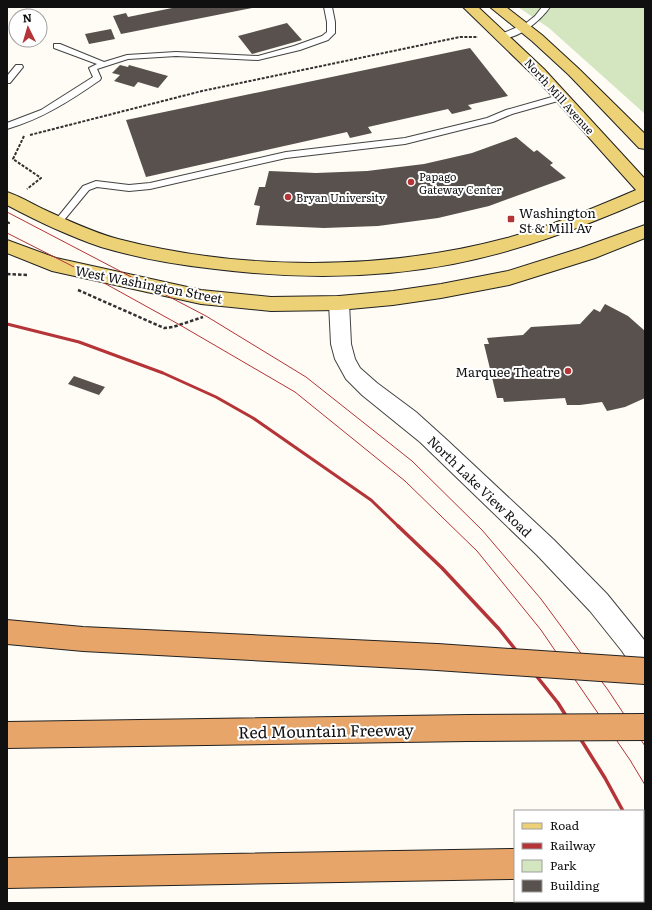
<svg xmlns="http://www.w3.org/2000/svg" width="652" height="910" viewBox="0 0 652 910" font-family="Literata,serif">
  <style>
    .green { fill: #d3e6bf }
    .building { fill: #58514d }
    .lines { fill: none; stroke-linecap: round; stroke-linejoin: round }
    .service-casing { stroke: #434343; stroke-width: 2 }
    .tertiary-casing { stroke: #434343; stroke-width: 2 }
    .primary-casing { stroke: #212121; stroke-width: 2 }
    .motorway-casing { stroke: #212121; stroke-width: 2 }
    .path-far1 { stroke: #323232; stroke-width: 2; stroke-dasharray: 3 1.5; stroke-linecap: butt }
    .path { stroke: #323232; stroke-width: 2.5; stroke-dasharray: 3.5 2; stroke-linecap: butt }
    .service { fill: #fff; fill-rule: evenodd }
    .tertiary { fill: #fff; fill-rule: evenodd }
    .primary { fill: #ecd176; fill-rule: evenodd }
    .motorway { fill: #e7a569; fill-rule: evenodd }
    .tram { stroke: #b43438; stroke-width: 1 }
    .rail-far1 { stroke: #b43438; stroke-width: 3 }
    .rail { stroke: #b43438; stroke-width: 3.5 }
    .motorway-bridge-casing { stroke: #212121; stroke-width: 28; stroke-linecap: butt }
    .motorway-bridge { stroke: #e7a569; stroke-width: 26 }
    .poi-dot { fill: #b43438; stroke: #fff; stroke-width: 1.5 }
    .labels { text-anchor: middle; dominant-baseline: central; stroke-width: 4; stroke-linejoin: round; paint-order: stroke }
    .far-street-label { font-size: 11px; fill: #101010; stroke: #fff }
    .far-poi-label { font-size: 11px; fill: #101010; stroke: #fff; text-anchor: start }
    .poi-label { font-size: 13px; fill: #101010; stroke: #fff; text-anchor: start }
    .street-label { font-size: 13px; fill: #101010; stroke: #fff }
    .near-street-label { font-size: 16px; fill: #101010; stroke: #fff }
  </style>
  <rect width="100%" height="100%" fill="#fefcf4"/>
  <path class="green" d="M518,7H645V114L549,28Z"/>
  <path class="building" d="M177,7H252V8L121,34L113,16L126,13L128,17Z
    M287,23L302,40L252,54L238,36Z
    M111,29L115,39L89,44L85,34Z
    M470,48L508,96L468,105L472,109L452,114L448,109L368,127L372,133L350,138L347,132L146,177L126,120Z
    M120,65L128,67L129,65L168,76L158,88L138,82L134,87L114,81L120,75L112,73Z
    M516,137L534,152L537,150L553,163L550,165L566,178L489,206L438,218L378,226L324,228L256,225L260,206L254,205L259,187H265L269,171L316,173L367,171L424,164L472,153Z
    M605,304L628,316L645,331V398L625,407L607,411L602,402L580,405H567L565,398L504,402L503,398H497L484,344H489L487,338L523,335L531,327L580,324L594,309L600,312Z
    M74,376L105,387L99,395L68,384Z"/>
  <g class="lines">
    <defs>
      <path id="service" d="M324,7H332L335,22V33L328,40L300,50L258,60L176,56L128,59L97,69L101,78L100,80C71,100 42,119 7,129V123L41,110L93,77L89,68L97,64L54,48V44H60L104,62L127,55L176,52L258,56L294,46L322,36L327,32V22Z
        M542,7H550C541,20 518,40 501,38V34L525,24L535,16Z
        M16,65H22L23,67L10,83H7V76Z
        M559,95H565L566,97L565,99L512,114L493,122L405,144L286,158L150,189L129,191L97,187L89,190L60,225L57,226L53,223L83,186L96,181L129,185L150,183L286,152L405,138L487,118L506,110Z"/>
      <path id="tertiary" d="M339,296L346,298L349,303L351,344L355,359L360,368L377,383L416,412L447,440L554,540L607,594L645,641V676L636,672L622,651L590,611L537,555L420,442L362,395L346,379L335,359L331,344L329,303L332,298Z"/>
      <path id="primary" d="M463,7H478L544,69L645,179V200C583,227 520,251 453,264C375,279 294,279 215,269C177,265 138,258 101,247C69,236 37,221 7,205V192C19,196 31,203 43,209C67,220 92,232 118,239C242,271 384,271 507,238C551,226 594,208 636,190L534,76Z
        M490,7H506L542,35L579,69L645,134V149L639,148L569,75L532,41Z
        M645,225V238L595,258L509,285L441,298L393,305L339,310L271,311L201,304L52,271L7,253V240L56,258L201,290L271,297L339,296L393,291L441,284L508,271L581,248Z"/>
      <path id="motorway" d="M7,620L83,627L437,644L446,648L450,657L446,666L437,670L83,651L7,644Z
        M468,715L477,719L481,728L477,737L468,741L7,748V722Z
        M643,847H645V877H643Z
        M515,849V879L7,888V858Z"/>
    </defs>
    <use href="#service" class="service-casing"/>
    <use href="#tertiary" class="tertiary-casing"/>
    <use href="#primary" class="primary-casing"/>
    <use href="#motorway" class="motorway-casing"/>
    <path class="path-far1" d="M30,135L202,91L460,37H478
      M24,136L13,159L41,178L27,189
      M7,222L9,223L7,225"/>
    <path class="path" d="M7,274L28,275
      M78,290L164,328L173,327L203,317"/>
    <use href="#service" class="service"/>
    <use href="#tertiary" class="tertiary"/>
    <use href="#primary" class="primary"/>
    <use href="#motorway" class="motorway"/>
    <path class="tram" d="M7,212L206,316L306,377L412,461L482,530L541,599L608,690L645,746
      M7,233L86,273L180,325L295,392L405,481L477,551L541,630L630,760L645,785"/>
    <path class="rail-far1" d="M7,324L79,342L163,373L216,397L253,418L371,500L399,527"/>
    <path class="rail" d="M398,526L442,568L499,629L558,703L605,778L623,811
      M643,849L645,853"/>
    <defs>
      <path id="motorway-bridge" d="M437,657L645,671
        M468,728L645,727"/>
    </defs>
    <use href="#motorway-bridge" class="motorway-bridge-casing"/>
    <use href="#motorway-bridge" class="motorway-bridge"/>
  </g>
  <g class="poi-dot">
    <circle cx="411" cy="182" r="4"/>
    <circle cx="288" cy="197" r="4"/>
    <rect x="507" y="215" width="8" height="8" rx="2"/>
    <circle cx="568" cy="371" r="4"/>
  </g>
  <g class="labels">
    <g class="far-street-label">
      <text transform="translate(560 96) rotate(48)">North Mill Avenue</text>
    </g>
    <g class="far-poi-label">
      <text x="419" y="176">Papago<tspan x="419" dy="13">Gateway Center</tspan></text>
      <text x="296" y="197">Bryan University</text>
    </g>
    <g class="poi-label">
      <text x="519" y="212">Washington<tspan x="519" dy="15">St &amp; Mill Av</tspan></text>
      <text x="560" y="371" text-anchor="end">Marquee Theatre</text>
    </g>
    <g class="street-label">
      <text transform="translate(149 284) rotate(11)">West Washington Street</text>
      <text transform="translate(480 486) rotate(44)">North Lake View Road</text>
    </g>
    <g class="near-street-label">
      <text transform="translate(326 730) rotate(-1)">Red Mountain Freeway</text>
    </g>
  </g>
  <rect width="652" height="910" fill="none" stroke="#101010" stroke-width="16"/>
  <rect x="514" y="810" width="130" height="92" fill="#ffffff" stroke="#9f9f9f"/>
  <rect x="522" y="823" width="20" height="6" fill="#ecd176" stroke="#9f9f9f"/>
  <text x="550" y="830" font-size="12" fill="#101010">Road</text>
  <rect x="522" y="843" width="20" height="6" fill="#b43438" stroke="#9f9f9f"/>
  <text x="550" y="850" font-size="12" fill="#101010">Railway</text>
  <rect x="522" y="860" width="20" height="12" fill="#d3e6bf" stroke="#9f9f9f"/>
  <text x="550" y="870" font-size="12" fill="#101010">Park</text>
  <rect x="522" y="880" width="20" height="12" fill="#58514d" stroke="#9f9f9f"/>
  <text x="550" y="890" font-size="12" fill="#101010">Building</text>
  <g transform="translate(28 28) rotate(355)"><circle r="19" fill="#ffffff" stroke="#9f9f9f"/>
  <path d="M0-3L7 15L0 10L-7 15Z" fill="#b43438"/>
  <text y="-6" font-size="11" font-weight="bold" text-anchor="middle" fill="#101010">N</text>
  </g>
</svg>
